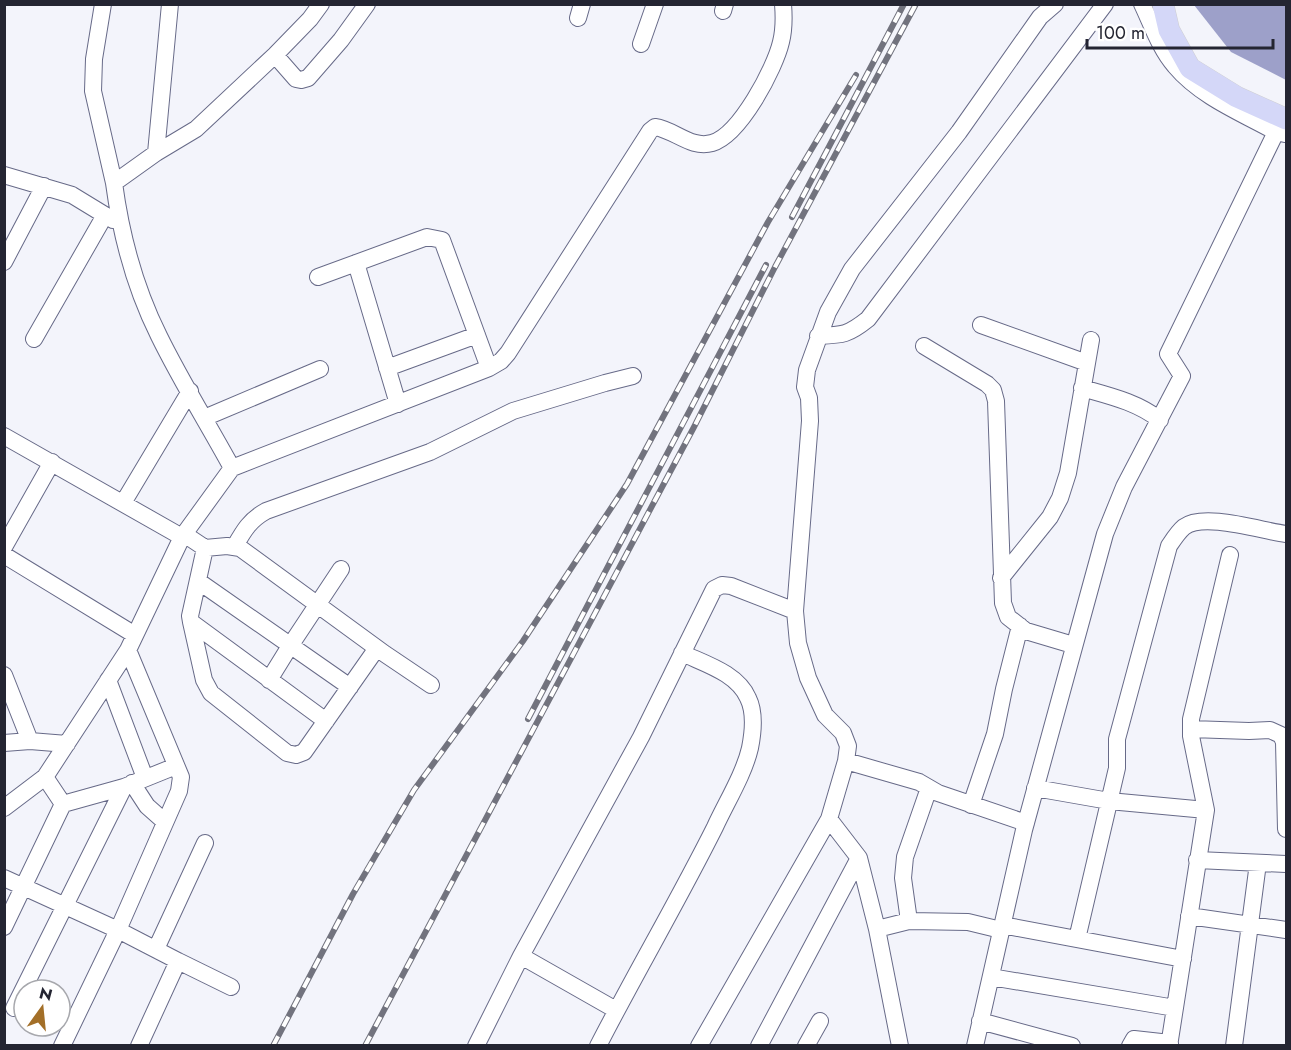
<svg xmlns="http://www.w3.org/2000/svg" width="1291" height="1050" viewBox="0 0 1291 1050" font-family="Jost,sans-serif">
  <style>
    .water { fill: #9da0c9 }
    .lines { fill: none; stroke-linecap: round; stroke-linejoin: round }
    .minor-casing { stroke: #676a88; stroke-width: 18 }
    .major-casing { stroke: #cfcfd2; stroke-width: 22 }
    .minor { stroke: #fff; stroke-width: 16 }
    .major { stroke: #d4d7f8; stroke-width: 21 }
    .rail-casing { stroke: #72737e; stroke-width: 6 }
    .rail { stroke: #fff; stroke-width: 4; stroke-dasharray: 11; stroke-linecap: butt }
  </style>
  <rect width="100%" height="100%" fill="#f3f4fb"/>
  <path class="water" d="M1194,5H1286V80L1231,52Z"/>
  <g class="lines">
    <defs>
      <path id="minor" d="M103,4L94,59L93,91L114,183
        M1142,4C1152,25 1160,49 1175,66C1201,97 1242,113 1276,132L1285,134
        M723,11L725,4
        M578,18L582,4
        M641,44L655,4
        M275,55L296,79L301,80L308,78L341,40L367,4
        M156,153L170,4
        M4,175L72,195L113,220
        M4,262L44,186
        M356,263L398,404
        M318,277L427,237L442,240L489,368
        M981,325L1087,363
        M818,336C843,335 848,335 868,319L1105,4
        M34,339L105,215
        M924,346L987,384L993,390L996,401L1003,603L1008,617L1026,631L1073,645
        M387,368L477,335
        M1082,388C1110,396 1137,402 1160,420
        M204,418L320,369
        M4,436L182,537
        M232,468L489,368L501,361L508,353L650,131L655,127C675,130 691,149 712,143C740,135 775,68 781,42C784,30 784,16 783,4
        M123,503L190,391
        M184,534L205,548L227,546L240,548L385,654L431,685
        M235,546C244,530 250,520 266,511L430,452L513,411L605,383L633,376
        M4,547L52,462
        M205,548L190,616L191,622L326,721
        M4,555L135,635
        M1001,578L1050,517L1060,498L1068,473L1091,340
        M198,581L350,687
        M191,622L204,680L211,693L287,753L296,755L304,752L377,648
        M128,650L181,777L179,791L118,930L178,961L139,1046
        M4,675L30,741
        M108,680L145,778
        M269,680L290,646L341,569
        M1191,729L1249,731L1270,730L1281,735L1284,742L1286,829
        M4,743L30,741L67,744
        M846,761L919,782L938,793L1026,823
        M45,777L63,804L124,787L176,766
        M132,783L147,806L165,822
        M1035,788L1109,801L1206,810
        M971,805L995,734L1004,689L1020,626
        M4,808L45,777L128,650L182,537L232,468C208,424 181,381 159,336C135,288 121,235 114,183L156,153L196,129L275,55L310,19L321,4
        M829,819L846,761L848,746L843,733L825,715L808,678L798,643L795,611L810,421L809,398L805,387L807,370L828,312L852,269L959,132L1040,17L1055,4
        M1197,860L1286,864
        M4,878L118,930L62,1046
        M1189,916L1286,930
        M909,921L903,878L905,857L929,788
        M1002,925L1183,959
        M4,927L63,804
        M877,929L909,921L968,922L1001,930
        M1077,939L1117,768V739L1169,546C1173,540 1178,532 1184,527C1204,512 1262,531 1286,534
        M156,949L205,843
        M521,956L616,1010
        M178,961L231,987
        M991,977L1175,1008
        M14,1008L124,787
        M980,1021L1072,1046
        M476,1046L521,956L641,737L714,589L722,585L731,586L795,611
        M598,1046C636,972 678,901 715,827C726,803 744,774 750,748C753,733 755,712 748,698C737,673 705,664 682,653
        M699,1046L829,819L859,858L877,929L900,1046
        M759,1046L859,858
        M806,1046L820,1021
        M975,1046L1024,830L1105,534L1124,487L1182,376L1168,354L1276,132
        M1130,1046L1134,1039L1170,1043
        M1169,1046L1206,810L1191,736V719L1230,555
        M1234,1046L1258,863"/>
      <path id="major" d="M1163,4L1169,30L1190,68L1237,97L1286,119"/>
    </defs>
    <use href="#minor" class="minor-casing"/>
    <use href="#major" class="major-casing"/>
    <use href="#minor" class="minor"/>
    <use href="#major" class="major"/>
    <defs>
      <path id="rail" d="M792,217L904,4
        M528,719L766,265
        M273,1046L353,894L414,790L523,641L627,484L768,222L856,75
        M365,1046L694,427L775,267L916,4"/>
    </defs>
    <use href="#rail" class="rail-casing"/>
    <use href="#rail" class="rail"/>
  </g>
  <rect width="1291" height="1050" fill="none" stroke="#242532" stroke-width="12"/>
  <g transform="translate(42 1008) rotate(15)"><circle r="28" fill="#ffffff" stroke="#a7a8ad" stroke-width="1.5"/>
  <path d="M0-4.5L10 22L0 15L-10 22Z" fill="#a36f28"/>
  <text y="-9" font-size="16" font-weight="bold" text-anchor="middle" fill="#242532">N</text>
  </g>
  <path d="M1087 39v9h186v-9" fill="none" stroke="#242532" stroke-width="3"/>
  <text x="1096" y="39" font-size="18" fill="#242532" stroke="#ffffff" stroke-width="4.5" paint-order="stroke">100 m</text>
</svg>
